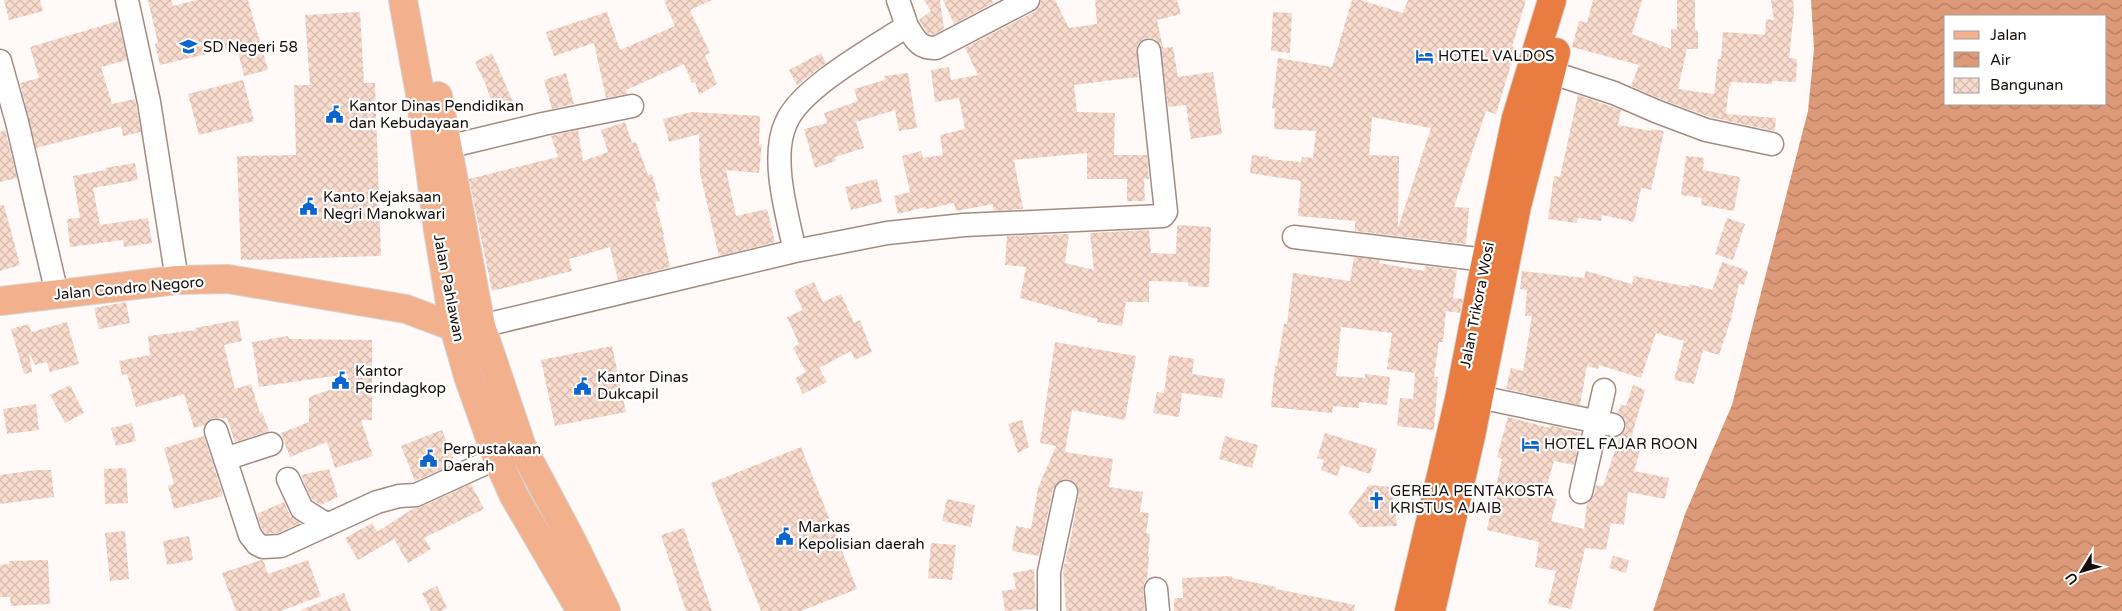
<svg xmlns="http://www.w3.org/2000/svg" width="2122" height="611" viewBox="0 0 2122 611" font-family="'Varela Round',sans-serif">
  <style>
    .water { fill: url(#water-waves); fill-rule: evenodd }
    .building { fill: url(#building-cross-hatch); fill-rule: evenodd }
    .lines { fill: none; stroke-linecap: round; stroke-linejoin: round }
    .minor-casing { stroke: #a28b80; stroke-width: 25 }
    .major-casing { stroke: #d5d4d3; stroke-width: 30 }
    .highway-casing { stroke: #d5d4d3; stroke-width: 30 }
    .minor { stroke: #fff; stroke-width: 22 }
    .major { stroke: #f2b08d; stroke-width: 28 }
    .highway { stroke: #e97c41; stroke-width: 28 }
    .labels { text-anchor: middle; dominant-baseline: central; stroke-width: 4.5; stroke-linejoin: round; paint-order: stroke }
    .poi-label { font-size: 15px; fill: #160e0a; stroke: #fff; text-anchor: start }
    .street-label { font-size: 15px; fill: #160e0a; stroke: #fff }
  </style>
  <defs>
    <pattern id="water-waves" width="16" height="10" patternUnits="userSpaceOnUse" patternTransform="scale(1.25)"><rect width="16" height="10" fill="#dd9a78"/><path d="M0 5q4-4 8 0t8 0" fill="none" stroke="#b27c61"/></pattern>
    <pattern id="building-cross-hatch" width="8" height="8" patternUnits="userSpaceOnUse" patternTransform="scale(1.25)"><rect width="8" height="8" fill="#f8dbcd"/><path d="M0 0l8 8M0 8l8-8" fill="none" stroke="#d4bbaf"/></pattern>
  </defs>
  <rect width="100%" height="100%" fill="#fff9f7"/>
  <path class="water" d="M1811,0H2122V611H1653L1685,514L1732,405L1808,111L1814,49ZM1946,16H2106V104H1946Z"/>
  <path class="building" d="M4,0H40L43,11L9,20Z
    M148,0H171L173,6L197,0H248L268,70L244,76L237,47L160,65L155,44L158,43Z
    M664,0H712L690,10L710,53L705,55L717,84L699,95L695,82L692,83L684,64L626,90L627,94L606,98L594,43L554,56L546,32L607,12L620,50L675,26Z
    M924,0H940L944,29L933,35L927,33L919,20L931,11Z
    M943,0H992L993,3L954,24Z
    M1041,0H1055L1069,28L1097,24L1095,0H1177L1181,14L1157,20L1163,48L1173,47L1178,77L1213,72L1222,134L1191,139L1186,105L1168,107L1160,44L1154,39L1147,38L1141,41L1137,46L1138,77L1074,85L1077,112L1115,113L1114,155H1147L1149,179H1144L1145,201H1127V179H1087V153L1014,160L1023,209L994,211L993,204L956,211L954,203L926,209L925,207L898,214L894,196L910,192L902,156L921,151L923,158L943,155L940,135L965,129L959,98L935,102L931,70L949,67L951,80L978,75L965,48L1034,12L1039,7Z
    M1352,0H1360L1403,13L1408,0H1526L1512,47L1516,48L1496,114L1486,111L1454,207L1469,208L1466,244L1355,231V221L1298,216L1301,181L1250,173L1252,155L1269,157L1268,159L1301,162L1302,157L1313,158L1316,131L1274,129L1275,109L1272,108L1278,58L1332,67ZM1372,117L1431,128L1398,228L1399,156L1369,155Z
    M1593,0H1642L1632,34L1671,49V29H1677V0H1695V30H1698V49H1687L1678,89L1714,94L1718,59H1721L1723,32L1765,35L1766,19L1774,20L1771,0H1793L1794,12L1789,58L1797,59L1796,82L1772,81V84L1731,82V86H1729L1726,114L1776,118L1775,131L1710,117L1663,100L1631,86L1639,65L1572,47L1579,21L1587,23Z
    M360,12L364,83H375L381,256L241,260L237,156L296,155L294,85H310L305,15Z
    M1273,12L1292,13L1290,53L1271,51Z
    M118,21L127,60L101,67L112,104L135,99L141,132L123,136L121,126L36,148L20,83L39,78L30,47Z
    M492,53L513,102L493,108L486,85L475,62Z
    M821,53L826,63L797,85L789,70Z
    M566,73L574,104L552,109L544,80Z
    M908,73L917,128L899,131L895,110L856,122L864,148L835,157L836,161L815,168L804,129L827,123L824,113L858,101L854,89L885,80L884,76Z
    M243,80L254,121L199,135L188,94Z
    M1578,95L1621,110L1618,125L1651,131L1652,129L1664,131L1651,190L1641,188L1634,222L1602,215L1601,221L1578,218L1577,223L1548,219L1554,176L1560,177Z
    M692,112L760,116L759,145L762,144L759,173L726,170L736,216L767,209L775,242L719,256L700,173L699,134L669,142L663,119Z
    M625,122L632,143L636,142L648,175L652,174L660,201L655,202L664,235H663L670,267L618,280L610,247L569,259L572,271L492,291L469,179L558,157L551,136L578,130L583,161L608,152L601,130Z
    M5,130L17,178L0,182V132Z
    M1686,156L1704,158L1703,170L1740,177L1734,211L1701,205L1702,198L1681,195Z
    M135,163L138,180L93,188L100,225L148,218L152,243L124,247L123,240L70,247L67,219L80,218L73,176L106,170L105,168Z
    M877,179L882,202L851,210L845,187Z
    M0,205H4L20,265L0,271Z
    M1727,218L1745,224L1733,260L1715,254Z
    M1177,225L1211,227L1209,287L1188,286V282L1149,281V302H1126L1122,326L1097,322V319L1020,298L1026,267L1005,265L1007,236L1069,234L1065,263L1094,270L1090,233L1149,230L1151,253L1176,254Z
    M1354,257L1380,260L1379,263L1424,271L1425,266L1457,270L1453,298L1463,299L1460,313L1446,311L1443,342H1439L1434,377H1438L1434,430L1397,426L1400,398L1413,399L1415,373L1387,369L1392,333L1341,327L1336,376L1365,378V374L1390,377L1387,405L1359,402V408L1333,406L1332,413L1271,407L1275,366H1277L1284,324H1287L1293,273L1350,281Z
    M1722,262L1748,271L1744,285L1739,284L1731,319L1719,355L1703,350L1694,384L1674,380L1684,341L1656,333L1641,378L1599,365L1598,369L1587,366L1580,405L1506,389L1511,368L1523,371L1532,316H1525L1527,290L1520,289L1522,271L1584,278L1586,271L1632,284L1634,276L1689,287L1690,284L1712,290Z
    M814,282L823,302L841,294L854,323L860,320L872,352L855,360L851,351L819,368L827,382L803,394L795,378L806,372L793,348L799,344L787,317L803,310L794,291Z
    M126,302L130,323L99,329L94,308Z
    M238,320L242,341L224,345L235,389L251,384L260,413L262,412L269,431L235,442L227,418H212L205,425L194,428L184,394L136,407L127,374L122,375L119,361L150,355L148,336L196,330L195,328Z
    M67,322L79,364L50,372L47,362L35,365L29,353L32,372L24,374L11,329L29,324L31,332Z
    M288,336L289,339L372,340V420H361L373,456L335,468L327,442L290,457L281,433L309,422V397L349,383L347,374L259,387L252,342Z
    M1055,342L1136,356L1125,420L1072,410L1065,452L1113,459L1109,487L1143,492L1140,512L1149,513L1146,533L1150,534L1148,556L1149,557L1147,578H1148L1144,583L1143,590L1145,611H1066L1063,570L1064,564L1072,563L1065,562L1067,552H1068L1079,494L1078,488L1075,483L1069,479L1062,480L1057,483L1053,489L1039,556L1012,551L1016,526L1031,529L1038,488L1056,446L1040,443Z
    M612,346L626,412L555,426L541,360Z
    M1169,355L1194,359L1192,374L1225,379L1222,398L1182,393L1179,417L1153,413L1157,392L1164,393Z
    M70,385L84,413L65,423L50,395Z
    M1633,385L1645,390L1629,445L1641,448L1634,471L1669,478L1665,499L1628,492L1624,525L1611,523L1606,550L1585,548L1571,609L1548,604L1556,571L1535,567L1539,542L1487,530L1502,459L1497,457L1508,417L1550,428V425L1581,433L1574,465L1554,461L1544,495L1557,499L1551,521L1584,529L1587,504L1594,495L1596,485L1603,486L1620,436L1626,428L1625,420L1618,413L1621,404L1626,406Z
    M36,404L39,430L7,434L3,409Z
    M1022,420L1029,447L1018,453L1008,424Z
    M132,423L136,441L116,446L111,428Z
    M442,430L455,463L415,481L401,446Z
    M1325,433L1377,449L1370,474L1341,465L1337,476L1321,470L1324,460L1317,458Z
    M204,436L223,496L174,509L168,486L174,484L164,448Z
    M1225,436L1258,445L1252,468L1219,459Z
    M801,447L857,589L801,611H761L711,483Z
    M126,468L128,503L105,504L104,469Z
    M329,469L338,497L321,505L312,500L301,475Z
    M36,470H51L54,497L0,504V475Z
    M471,484L484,509L424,538L431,549L408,563L394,539L358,560L345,538L372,523L377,532L414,508L421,507Z
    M1369,485L1392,487L1397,526L1360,527L1348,513Z
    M947,499L975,505L971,527L942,521Z
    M284,502L290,515L300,523L278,533L266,534L262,529L257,514Z
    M684,528L712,611H686L661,535Z
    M125,531L129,579L110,581L105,533Z
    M189,536L193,560L167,565L163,541Z
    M931,543L956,545L952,580L928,578Z
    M1613,556L1629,560L1626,573L1609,568Z
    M48,560L50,604L11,606L10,597H0V565L9,564V561Z
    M261,560H263L268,574L308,560L321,596L281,611H236L222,573Z
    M1034,569L1036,609L1005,611L1002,591L1016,589L1013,573Z
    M1232,576V578L1276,587V589L1355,605L1354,611H1174V598H1183L1182,578Z
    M437,586L447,608L441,611H431L422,593Z
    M344,593L351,611H302L301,610Z"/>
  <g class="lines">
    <defs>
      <path id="minor" d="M127,0L149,102L177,280
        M907,26C915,39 919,49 936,48L1028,0
        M0,61L17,122L57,294
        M1550,72L1614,93L1658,112L1706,130L1772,144
        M447,147L543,124L632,106
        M1294,237L1486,260
        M795,251L887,233L964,225L1163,216L1166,212L1149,51
        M481,326L795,251C787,215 770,157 786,123C800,88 875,47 907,26L898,0
        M1479,397L1613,425
        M216,431L250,535L257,544L263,547L281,546L377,502L399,496L416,495L497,458
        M225,459L271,444
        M288,479L302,509L326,524
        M1581,492L1604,390
        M1156,589L1158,611
        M1049,611V572L1066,492"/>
      <path id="major" d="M403,0L420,94L438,230L454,327L468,376L497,458L514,496L581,611
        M438,96L481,326L522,447L573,543L606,611
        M0,301L177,280L228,279L406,309L454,327"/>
      <path id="highway" d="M1409,611L1459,399L1486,260L1516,118L1552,0
        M1431,611L1471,436L1517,206L1556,52"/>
    </defs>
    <use href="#minor" class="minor-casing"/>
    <use href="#major" class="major-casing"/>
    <use href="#highway" class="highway-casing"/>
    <use href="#minor" class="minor"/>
    <use href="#major" class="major"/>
    <use href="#highway" class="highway"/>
  </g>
  <defs>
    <symbol id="school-bare" viewBox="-9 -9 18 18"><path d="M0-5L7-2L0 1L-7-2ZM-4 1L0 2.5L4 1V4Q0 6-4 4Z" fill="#0c65ce" stroke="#fff" stroke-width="2.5" paint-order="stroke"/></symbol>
    <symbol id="hotel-bare" viewBox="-9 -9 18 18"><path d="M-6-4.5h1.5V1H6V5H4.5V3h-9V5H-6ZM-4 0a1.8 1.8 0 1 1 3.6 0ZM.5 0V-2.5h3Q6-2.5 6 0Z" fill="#0c65ce" stroke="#fff" stroke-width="2.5" paint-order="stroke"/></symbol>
    <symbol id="civic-bare" viewBox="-9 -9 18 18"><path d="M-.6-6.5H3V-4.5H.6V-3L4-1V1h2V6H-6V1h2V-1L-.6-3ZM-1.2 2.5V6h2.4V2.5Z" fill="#0c65ce" stroke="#fff" stroke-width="2.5" paint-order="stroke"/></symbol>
    <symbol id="church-bare" viewBox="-9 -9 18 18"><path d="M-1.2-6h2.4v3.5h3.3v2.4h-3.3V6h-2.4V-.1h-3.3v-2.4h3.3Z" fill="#0c65ce" stroke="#fff" stroke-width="2.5" paint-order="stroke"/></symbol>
  </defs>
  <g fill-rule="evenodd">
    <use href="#school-bare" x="176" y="34" width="25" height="25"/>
    <use href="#hotel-bare" x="1412" y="44" width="25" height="25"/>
    <use href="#civic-bare" x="322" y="102" width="25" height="25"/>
    <use href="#civic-bare" x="296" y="194" width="25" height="25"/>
    <use href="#civic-bare" x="328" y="368" width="25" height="25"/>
    <use href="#civic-bare" x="570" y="374" width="25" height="25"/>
    <use href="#hotel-bare" x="1518" y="432" width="25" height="25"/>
    <use href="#civic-bare" x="416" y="446" width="25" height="25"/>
    <use href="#church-bare" x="1364" y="488" width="25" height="25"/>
    <use href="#civic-bare" x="772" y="524" width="25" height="25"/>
  </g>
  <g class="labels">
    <g class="poi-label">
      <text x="203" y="47">SD Negeri 58</text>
      <text x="1438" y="56">HOTEL VALDOS</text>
      <text x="349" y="106">Kantor Dinas Pendidikan<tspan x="349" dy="17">dan Kebudayaan</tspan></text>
      <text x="323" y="197">Kanto Kejaksaan<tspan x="323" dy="17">Negri Manokwari</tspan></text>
      <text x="355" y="371">Kantor<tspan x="355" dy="17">Perindagkop</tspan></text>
      <text x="597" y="377">Kantor Dinas<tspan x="597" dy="17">Dukcapil</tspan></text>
      <text x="1544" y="444">HOTEL FAJAR ROON</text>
      <text x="443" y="449">Perpustakaan<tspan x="443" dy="17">Daerah</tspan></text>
      <text x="1390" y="491">GEREJA PENTAKOSTA<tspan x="1390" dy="17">KRISTUS AJAIB</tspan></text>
      <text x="798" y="527">Markas<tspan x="798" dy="17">Kepolisian daerah</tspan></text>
    </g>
    <g class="street-label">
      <text transform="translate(129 288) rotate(-5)">Jalan Condro Negoro</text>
      <text transform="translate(449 288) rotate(79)">Jalan Pahlawan</text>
      <text transform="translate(1477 305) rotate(-79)">Jalan Trikora Wosi</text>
    </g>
  </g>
  <rect x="1944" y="15" width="162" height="90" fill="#ffffff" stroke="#a29f9d"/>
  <rect x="1954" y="31" width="25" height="8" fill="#f2b08d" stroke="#a29f9d"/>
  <text x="1990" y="40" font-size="15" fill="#160e0a">Jalan</text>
  <rect x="1954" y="52" width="25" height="15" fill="url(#water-waves)" stroke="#a29f9d"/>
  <text x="1990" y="65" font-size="15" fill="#160e0a">Air</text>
  <rect x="1954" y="78" width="25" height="15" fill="url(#building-cross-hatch)" stroke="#a29f9d"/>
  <text x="1990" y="90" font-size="15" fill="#160e0a">Bangunan</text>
  <g transform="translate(2082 571) rotate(233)" stroke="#ffffff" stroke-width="4" paint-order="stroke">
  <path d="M0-4L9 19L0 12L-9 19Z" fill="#160e0a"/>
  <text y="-8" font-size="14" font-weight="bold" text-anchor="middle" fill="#160e0a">U</text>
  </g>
</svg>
